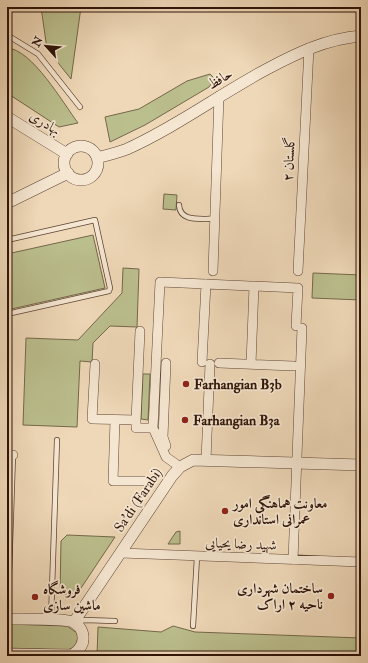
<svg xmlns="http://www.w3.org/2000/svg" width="368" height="663" viewBox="0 0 368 663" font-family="'IM FELL Double Pica',Amiri,serif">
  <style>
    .green { fill: #bbbe8d; stroke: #74684a }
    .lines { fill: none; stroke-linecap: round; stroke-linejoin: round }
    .service-casing { stroke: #5e4434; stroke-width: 6 }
    .minor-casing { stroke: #5e4434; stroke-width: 10 }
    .tertiary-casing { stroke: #5e4434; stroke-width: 12 }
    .service { stroke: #f5e6d1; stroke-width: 4.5 }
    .minor { stroke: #f5e6d1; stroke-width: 9 }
    .tertiary { stroke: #f5e6d1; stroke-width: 11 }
    .poi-dot { fill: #8f2418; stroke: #f5e6d1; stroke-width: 1.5 }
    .labels { text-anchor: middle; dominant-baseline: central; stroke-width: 3.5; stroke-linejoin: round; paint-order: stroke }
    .street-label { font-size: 14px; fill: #2e1308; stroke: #f5e6d1 }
    .poi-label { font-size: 14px; font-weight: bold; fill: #2e1308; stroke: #f5e6d1; text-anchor: start }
  </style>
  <rect width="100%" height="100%" fill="#efd8b8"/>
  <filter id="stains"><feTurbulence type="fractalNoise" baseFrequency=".005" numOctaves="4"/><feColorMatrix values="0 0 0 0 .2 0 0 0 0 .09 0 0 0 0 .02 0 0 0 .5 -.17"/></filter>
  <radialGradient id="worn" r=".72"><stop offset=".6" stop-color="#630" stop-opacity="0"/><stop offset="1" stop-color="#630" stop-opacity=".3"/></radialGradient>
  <path class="green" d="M41,7H81L71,79L47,49Z
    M7,48C32,49 63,103 78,123L59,127L7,93Z
    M210,74L215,79L209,87L145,125L110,142L105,117L139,109L187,81Z
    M164,194L177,195L176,210L163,209Z
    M93,235L105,288L7,310V254Z
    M123,268L139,269L137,327L110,326L93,343L92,362L80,361L77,427L23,425L26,338L78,340L122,293Z
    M313,273L361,275V300L312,298Z
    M143,374H150L148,420L141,419Z
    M180,531V544H168L176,532Z
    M67,535L115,537L75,597L70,594H60L61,541Z
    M7,624L67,626L77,633C79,642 75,649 66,650L7,648Z
    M173,626L195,632L361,638V656H97L98,627L161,632Z"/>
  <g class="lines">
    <defs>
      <path id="service" d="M7,35L38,54L80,107
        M179,205C180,223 202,218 215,219
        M7,240L95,220L110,288L109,291L7,314
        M9,575L13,455
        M51,619L57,440
        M77,622L85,620L115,621
        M193,626L197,557"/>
      <path id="minor" d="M213,271L219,96
        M298,271L309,48
        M202,362L206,284
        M166,363L163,437L166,446
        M219,363L294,366
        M95,364L92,419L136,420L140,331
        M251,364L254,286
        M115,420L113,481H148
        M136,420V428H153
        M7,455H13
        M206,460L210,364
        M180,467L166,457L153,428L160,282L298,288L296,326
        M121,553L361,562
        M293,560L302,328"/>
      <path id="tertiary" d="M7,117L67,154
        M64 163a17 17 0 1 1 34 0a17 17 0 1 1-34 0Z
        M97,158C107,155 117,153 127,149C176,127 220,94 267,69C297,53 326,39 361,36
        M7,203L68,173
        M7,619C21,619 63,618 73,622C79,625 83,631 83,637C84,645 78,651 72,655L7,654
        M74,622L172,476L180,467L193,460L361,465"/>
    </defs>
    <use href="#service" class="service-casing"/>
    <use href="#minor" class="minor-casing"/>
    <use href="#tertiary" class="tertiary-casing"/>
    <use href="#service" class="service"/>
    <use href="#minor" class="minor"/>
    <use href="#tertiary" class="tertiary"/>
  </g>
  <g class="poi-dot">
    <circle cx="186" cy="384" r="4"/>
    <circle cx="185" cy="420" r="4"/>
    <circle cx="225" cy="511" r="4"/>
    <circle cx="331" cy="596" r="4"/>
    <circle cx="35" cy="597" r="4"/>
  </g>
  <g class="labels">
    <g class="street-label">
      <text transform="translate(220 79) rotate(-31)">حافظ</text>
      <text transform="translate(45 123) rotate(31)">بهادری</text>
      <text transform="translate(289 159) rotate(-87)">گلستان ۲</text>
      <text transform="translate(138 500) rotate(-56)">Sa'di (Farabi)</text>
      <text transform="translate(241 544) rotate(2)">شهید رضا یحیایی</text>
    </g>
    <g class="poi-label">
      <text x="194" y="384">Farhangian B3b</text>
      <text x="193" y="420">Farhangian B3a</text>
      <text x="233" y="503">معاونت هماهنگی امور<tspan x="233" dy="16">عمرانی استانداری</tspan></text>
      <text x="323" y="588" text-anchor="end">ساختمان شهرداری<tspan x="323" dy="16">ناحیه ۲ اراک</tspan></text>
      <text x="43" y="589">فروشگاه<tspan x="43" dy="16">ماشین سازی</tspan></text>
    </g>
  </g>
  <rect width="368" height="663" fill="none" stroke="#efd8b8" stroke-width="24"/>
  <rect x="8" y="8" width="352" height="647" fill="none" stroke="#2e1308" stroke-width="2"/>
  <rect x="12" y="12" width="344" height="639" fill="none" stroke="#2e1308"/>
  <g transform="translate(46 46) rotate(297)" stroke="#f5e6d1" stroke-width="3" paint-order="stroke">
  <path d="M0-3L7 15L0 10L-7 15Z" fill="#2e1308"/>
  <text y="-6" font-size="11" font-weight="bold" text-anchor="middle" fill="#2e1308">N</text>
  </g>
  <rect width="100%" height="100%" filter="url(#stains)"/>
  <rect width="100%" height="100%" fill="url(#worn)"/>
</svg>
